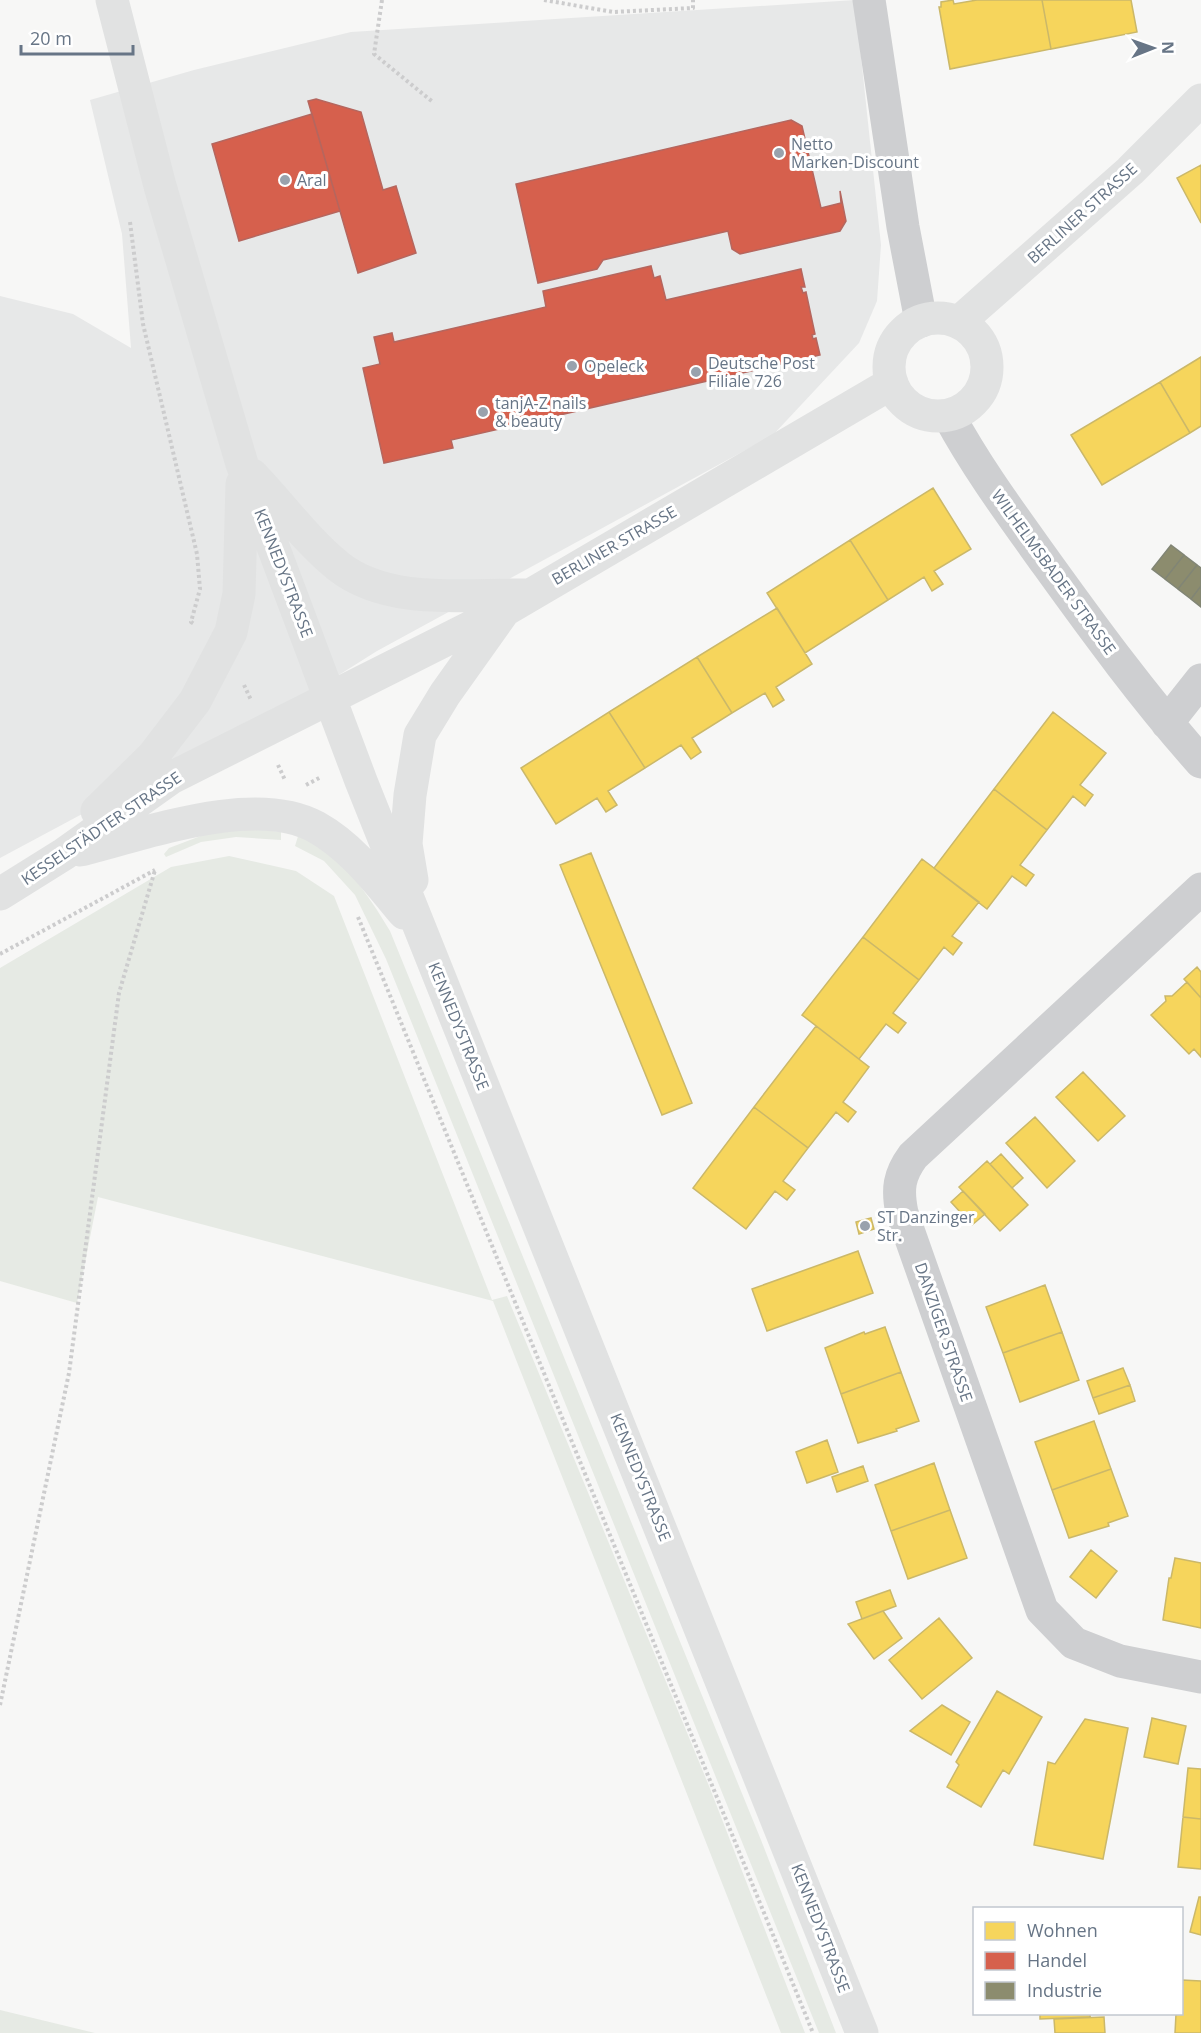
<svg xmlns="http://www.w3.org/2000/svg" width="1201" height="2033" viewBox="0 0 1201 2033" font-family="'Open Sans',sans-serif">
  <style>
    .built { fill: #e7e8e8 }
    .green { fill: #e6eae4 }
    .homes { fill: #f6d55c; stroke: #cbb869; stroke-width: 1.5 }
    .shops { fill: #d6604d; stroke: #b5665e; stroke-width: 1.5 }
    .industry { fill: #8c8c6e; stroke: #818575; stroke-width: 1.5 }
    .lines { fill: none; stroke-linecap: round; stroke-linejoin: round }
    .path { stroke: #cccccd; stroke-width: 4; stroke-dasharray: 3 3; stroke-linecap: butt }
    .street { stroke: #cecfd1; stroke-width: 33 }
    .secondary { stroke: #e1e2e2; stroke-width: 33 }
    .poi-dot { fill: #99a2ad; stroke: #fff; stroke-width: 2 }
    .labels { text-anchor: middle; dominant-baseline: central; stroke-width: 6; stroke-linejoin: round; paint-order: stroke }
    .poi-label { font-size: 16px; fill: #677586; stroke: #fff; text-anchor: start }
    .street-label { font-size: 16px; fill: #677586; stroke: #fff }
  </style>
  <rect width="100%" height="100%" fill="#f7f7f6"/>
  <path class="built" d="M855,0L881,245L877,301L859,343L773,435L377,651L323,685L0,858V296L73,314L131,348L122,234L90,100L194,70L351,32Z"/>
  <path class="green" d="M227,826L281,832V840L236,837L201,842L166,857L164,854L169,848Z
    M299,833C337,848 370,897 390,931L761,1840L836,2033H819L386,959L355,895L324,861L295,846Z
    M229,856L296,871L334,896L492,1300L507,1296L709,1786L805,2033H781L493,1301L98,1197L77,1303L0,1281V968L171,867Z
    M0,2010L95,2033H0Z"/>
  <path class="homes" d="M953,0L954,4L977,0H1042L1051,49L950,69L939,7H941V2Z
    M1042,0H1131L1137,32L1051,49Z
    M1201,165V223L1177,178Z
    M1201,357V426L1190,433L1160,382Z
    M1160,382L1190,433L1102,485L1071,435Z
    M933,488L971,549L934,571L943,584L932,591L924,577L888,600L850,540Z
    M850,540L888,600L805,653L767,593Z
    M777,608L812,664L776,687L784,700L773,707L765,693L732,713L697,657Z
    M697,657L732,713L692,738L701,752L691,759L681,745L645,768L609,712Z
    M609,712L645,768L608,791L617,805L606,812L597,798L556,824L521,768Z
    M1053,712L1106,753L1080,785L1093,795L1085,806L1073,796L1047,830L994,789Z
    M994,789L1047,830L1020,865L1034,875L1026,886L1012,876L987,909L934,868Z
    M591,853L692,1103L662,1115L560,865Z
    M922,859L979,902L952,936L962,943L953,955L944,947L919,980L863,937Z
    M863,937L919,980L893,1013L906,1023L898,1033L886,1024L859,1059L802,1015Z
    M1197,967L1201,972V998L1184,979Z
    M1187,982L1201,998V1057L1194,1049L1189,1054L1151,1015L1166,1001L1165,996H1172Z
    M816,1026L869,1067L843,1102L856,1112L848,1122L836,1112L808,1148L754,1107Z
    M1083,1072L1125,1116L1098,1141L1056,1097Z
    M754,1107L808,1148L783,1181L795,1190L787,1200L775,1191L746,1229L693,1188Z
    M1035,1117L1075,1161L1047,1188L1006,1143Z
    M1001,1154L1023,1178L1012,1188L990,1164Z
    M987,1161L1028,1205L1000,1231L959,1187Z
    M963,1191L985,1214L972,1225L951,1202Z
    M871,1218L874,1229L859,1234L856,1222Z
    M858,1251L873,1293L767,1331L752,1289Z
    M1045,1285L1062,1332L1003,1353L986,1307Z
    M885,1327L901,1372L841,1394L825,1348L864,1332L865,1334Z
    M1062,1332L1079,1380L1020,1402L1003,1353Z
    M1123,1368L1130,1385L1093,1398L1087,1381Z
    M901,1372L919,1421L896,1429L897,1431L858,1443L841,1394Z
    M1130,1385L1135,1401L1099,1414L1093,1398Z
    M1094,1421L1111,1469L1052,1490L1035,1442Z
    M827,1440L838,1472L807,1483L796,1452Z
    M934,1463L950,1510L891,1531L875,1485Z
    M863,1466L868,1481L837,1492L832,1477Z
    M1111,1469L1128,1516L1108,1523L1109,1526L1069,1538L1052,1490Z
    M950,1510L967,1558L908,1579L891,1531Z
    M1091,1550L1117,1571L1096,1598L1070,1577Z
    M1175,1558L1201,1563V1628L1163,1620L1169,1578H1171Z
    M890,1590L896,1606L862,1619L856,1602Z
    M883,1611L902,1638L874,1659L848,1624Z
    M939,1618L972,1658L922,1699L889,1660Z
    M997,1691L1042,1717L1009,1774L1003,1770L981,1807L947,1787L959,1765L956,1762Z
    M942,1705L970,1722L951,1755L910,1731Z
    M1152,1718L1186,1726L1178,1764L1144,1757Z
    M1085,1719L1128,1728L1103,1859L1034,1845L1048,1762L1055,1764Z
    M1188,1768L1201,1769V1819L1183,1817Z
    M1183,1817L1201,1819V1869L1178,1867Z
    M1199,1897H1201V1935L1190,1932Z
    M1182,1980L1201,1981V2033H1175L1176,2014H1182Z
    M1040,2014H1090V2017L1040,2019Z
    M1104,2017L1105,2033H1055L1054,2019Z"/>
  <path class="shops" d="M316,99L361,112L383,190L396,186L416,253L358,273L308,101Z
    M312,114L340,211L239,241L212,144Z
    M791,120L802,126L821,208L841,203L840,191L846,221L840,231L740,254L732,249L728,231L603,260L597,269L538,283L516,184Z
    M651,266L654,278L660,276L666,300L801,269L805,287H801L803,293L806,292L815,334L812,335L813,339L816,338L820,355L451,440L453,448L384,463L363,368L380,364L374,337L392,333L394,342L546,307L543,291Z"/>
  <path class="industry" d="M1171,545L1184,555L1165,579L1152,569Z
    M1184,555L1197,565L1178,589L1165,579Z
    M1197,565L1201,568V586L1191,599L1178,589Z
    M1201,586V607L1191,599Z"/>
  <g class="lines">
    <path class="path" d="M382,0L374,54L434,103
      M544,0L613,12L693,8V0
      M130,222L143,324L197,554L200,589L191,622L194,624
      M244,685L251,700
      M278,765L285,780
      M306,785L321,777
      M358,917L813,2033
      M0,954L155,870
      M0,1705L69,1373L119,993L155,870"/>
    <path class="street" d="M869,0L903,227L921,321
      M949,416C977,468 1012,515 1047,564C1096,632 1145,699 1201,762
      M1167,723L1201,680
      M1201,889L913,1156C899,1175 897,1189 902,1213L1042,1610L1074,1643L1120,1661L1201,1677"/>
    <path class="secondary" d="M112,0L160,186L242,464L361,781L862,2033
      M889 367a49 49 0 1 1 98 0a49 49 0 1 1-98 0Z
      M959,322L1130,171L1201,100
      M252,475C281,505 306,540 338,566C388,606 467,594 526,595
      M97,811L153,756L195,701L231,632L239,594L242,484
      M80,850C145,834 255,793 316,827C352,847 378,882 404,913
      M412,880L406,844L410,795L420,735L445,694L504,611
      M0,894L64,854L171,778L505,610L892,383"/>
  </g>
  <g class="poi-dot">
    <circle cx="779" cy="153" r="6"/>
    <circle cx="285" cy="180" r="6"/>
    <circle cx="572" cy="366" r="6"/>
    <circle cx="696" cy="372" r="6"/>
    <circle cx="483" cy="412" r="6"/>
    <circle cx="865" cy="1226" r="6"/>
  </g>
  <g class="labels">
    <g class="poi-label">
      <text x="791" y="144">Netto<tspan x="791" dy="18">Marken-Discount</tspan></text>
      <text x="297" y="180">Aral</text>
      <text x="708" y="363">Deutsche Post<tspan x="708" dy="18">Filiale 726</tspan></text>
      <text x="584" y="366">Opeleck</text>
      <text x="495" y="403">tanjA-Z nails<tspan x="495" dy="18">&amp; beauty</tspan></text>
      <text x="877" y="1217">ST Danzinger<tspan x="877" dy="18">Str.</tspan></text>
    </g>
    <g class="street-label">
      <text transform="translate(1082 213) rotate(-42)">BERLINER STRASSE</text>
      <text transform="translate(614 545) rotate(-30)">BERLINER STRASSE</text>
      <text transform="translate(1054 572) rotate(54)">WILHELMSBADER STRASSE</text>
      <text transform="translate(284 573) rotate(69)">KENNEDYSTRASSE</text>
      <text transform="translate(101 828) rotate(-34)">KESSELSTÄDTER STRASSE</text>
      <text transform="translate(459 1026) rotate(68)">KENNEDYSTRASSE</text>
      <text transform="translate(944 1332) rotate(71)">DANZIGER STRASSE</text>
      <text transform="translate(641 1477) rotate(68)">KENNEDYSTRASSE</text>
      <text transform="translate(821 1928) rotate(69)">KENNEDYSTRASSE</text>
    </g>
  </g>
  <rect x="973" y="1907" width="210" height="108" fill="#ffffff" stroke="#c2c8cf" stroke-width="1.5"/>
  <rect x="985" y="1922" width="30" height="18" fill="#f6d55c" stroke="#c2c8cf" stroke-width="1.5"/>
  <text x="1027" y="1937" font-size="18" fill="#677586">Wohnen</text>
  <rect x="985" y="1952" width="30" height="18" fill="#d6604d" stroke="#c2c8cf" stroke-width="1.5"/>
  <text x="1027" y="1967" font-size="18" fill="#677586">Handel</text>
  <rect x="985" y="1982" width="30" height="18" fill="#8c8c6e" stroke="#c2c8cf" stroke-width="1.5"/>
  <text x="1027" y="1997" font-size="18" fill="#677586">Industrie</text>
  <g transform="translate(1153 48) rotate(89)" stroke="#ffffff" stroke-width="4.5" paint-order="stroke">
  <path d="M0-4.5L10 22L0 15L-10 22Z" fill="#677586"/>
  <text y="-9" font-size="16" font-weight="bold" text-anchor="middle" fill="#677586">N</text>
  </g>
  <path d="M21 45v9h112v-9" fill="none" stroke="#677586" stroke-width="3"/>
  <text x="30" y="45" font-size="18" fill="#677586" stroke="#ffffff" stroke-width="4.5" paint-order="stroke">20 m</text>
</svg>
